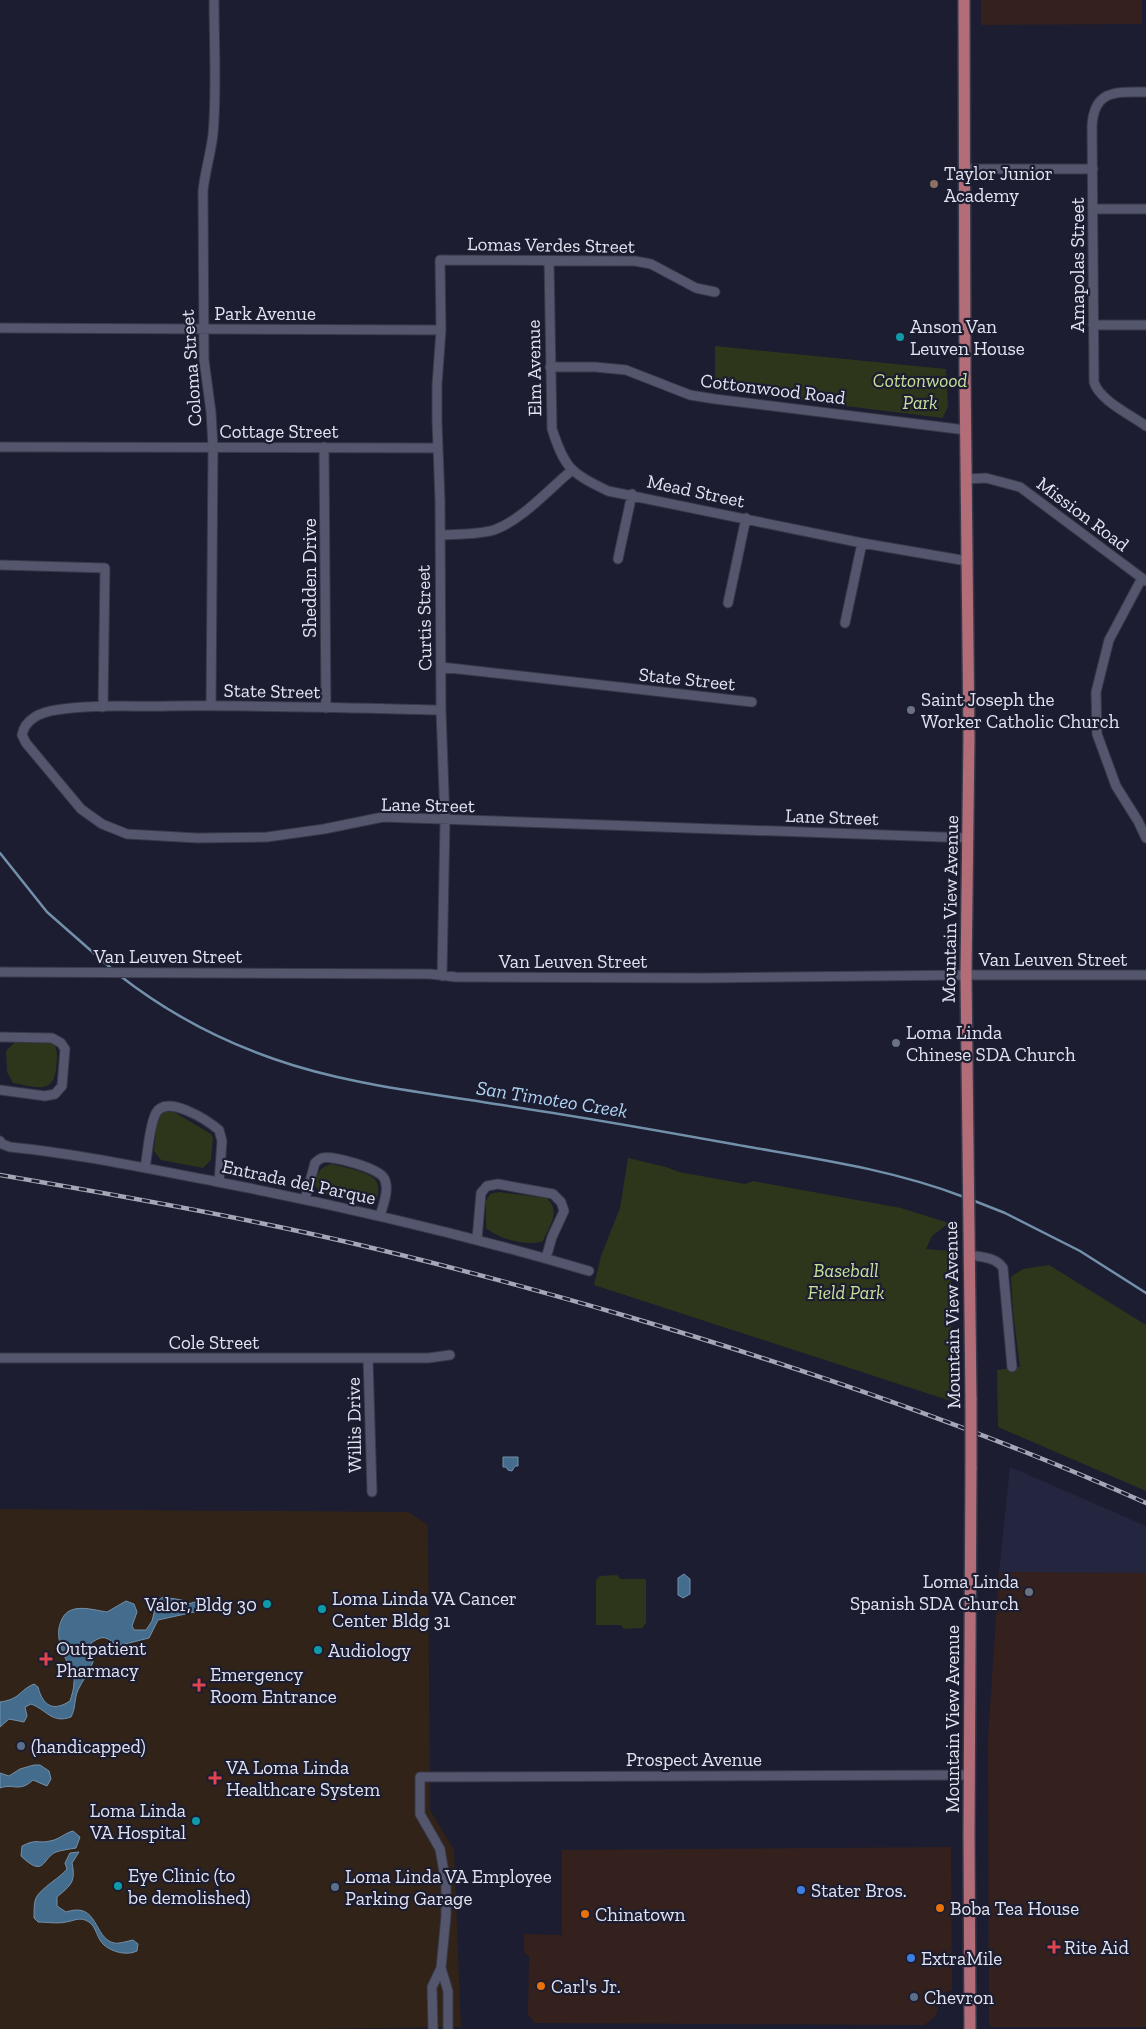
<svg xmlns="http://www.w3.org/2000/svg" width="1146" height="2029" viewBox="0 0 1146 2029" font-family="'Zilla Slab',serif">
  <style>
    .commercial { fill: #34211d }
    .built { fill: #24253f }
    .medical { fill: #312317 }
    .green { fill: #2d361a }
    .water { fill: #446c8d; stroke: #7390ab }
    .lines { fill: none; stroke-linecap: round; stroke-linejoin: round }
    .stream { stroke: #7390ab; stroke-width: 2.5 }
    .minor-casing { stroke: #373848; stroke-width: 11 }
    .major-casing { stroke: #373848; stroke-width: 14 }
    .minor { stroke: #54566d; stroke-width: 9 }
    .major { stroke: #b26d79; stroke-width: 11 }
    .rail-casing { stroke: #a5a7b6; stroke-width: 4.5 }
    .rail { stroke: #1c1d31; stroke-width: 2.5; stroke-dasharray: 8; stroke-linecap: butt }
    .major-bridge-casing { stroke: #373848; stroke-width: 14; stroke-linecap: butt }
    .major-bridge { stroke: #b26d79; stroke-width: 11 }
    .education-dot { fill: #8d6e63; stroke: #1c1d31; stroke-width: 2 }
    .culture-dot { fill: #0f9aa8; stroke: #1c1d31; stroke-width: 2 }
    .worship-dot { fill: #6b7280; stroke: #1c1d31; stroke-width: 2 }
    .health-dot { fill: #e0444e; stroke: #1c1d31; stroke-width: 2 }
    .service-dot { fill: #5c6f8a; stroke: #1c1d31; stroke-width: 2 }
    .shop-dot { fill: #3f7fe0; stroke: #1c1d31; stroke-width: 2 }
    .food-dot { fill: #e8710a; stroke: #1c1d31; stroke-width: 2 }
    .labels { text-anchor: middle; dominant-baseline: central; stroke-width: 4.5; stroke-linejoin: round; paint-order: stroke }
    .poi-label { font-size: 19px; fill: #e2e4f1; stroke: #1c1d31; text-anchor: start }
    .street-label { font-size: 19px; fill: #e2e4f1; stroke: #1c1d31 }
    .park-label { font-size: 19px; font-style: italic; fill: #c7e198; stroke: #1c1d31 }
    .water-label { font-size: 20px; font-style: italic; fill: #afd4f4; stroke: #1c1d31 }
  </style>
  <rect width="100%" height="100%" fill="#1c1d31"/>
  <path class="commercial" d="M981,0H1142V24L981,25Z
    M999,1572L1146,1573V2027H992L989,2025L988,1739Z
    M951,1847L952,1990L940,1995L936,2016L924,2025L535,2023L528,2015L529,1957L524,1952V1934L562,1935V1850Z"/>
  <path class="built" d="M1010,1467L1146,1526V1573L999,1572Z"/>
  <path class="medical" d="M0,1509L408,1512L428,1525L430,1810L454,1850L461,2027L299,2029H0Z"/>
  <path class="green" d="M715,346L946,369L948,406L943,418L715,390Z
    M15,1042H48L55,1045C58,1054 57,1060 56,1069C53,1096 33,1086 13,1083L7,1072L6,1051Z
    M163,1111L174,1112L211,1134L213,1138L211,1160L203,1168L161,1160L154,1151L157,1120Z
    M628,1158L666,1167L679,1172L745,1184L753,1181L901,1208L949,1223L932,1236L926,1249L951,1251V1401L594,1285L601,1256L620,1208Z
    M332,1164C342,1167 371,1172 376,1181C379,1185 378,1192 378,1196L367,1203L323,1193L314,1185C318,1173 319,1167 332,1164Z
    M499,1192L546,1198C562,1210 549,1227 543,1241C527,1247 499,1239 486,1228V1201L490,1194Z
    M1049,1265L1146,1325V1491L998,1427L997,1370L1020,1367L1013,1312L1011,1277L1023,1269Z
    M617,1575L621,1579H646V1623L642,1628L624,1629L621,1625H596V1580L600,1576Z"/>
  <path class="water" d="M503,1457H518V1466H515L512,1471L508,1470L506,1467H503Z
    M684,1574L690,1579V1594L683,1598L678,1595V1578Z
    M163,1597L182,1600L188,1604L198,1601L204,1602L205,1605L199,1611L158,1620L149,1638L117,1646C106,1636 103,1635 91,1643C90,1650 95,1655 93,1662C89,1673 82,1681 78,1690C74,1699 76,1708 71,1717C52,1724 47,1710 31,1704L25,1707L27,1716L24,1722L9,1719L0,1727V1702C21,1699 18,1691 34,1684L38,1687C43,1706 53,1712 70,1701C72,1695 74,1688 74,1682C75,1678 72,1674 71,1671C64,1654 53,1637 62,1619C70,1602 93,1610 107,1612L126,1601L134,1604L137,1612L132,1626L134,1630H146L152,1621L157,1601Z
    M34,1765H40L49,1771L51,1779L47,1786L33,1780C19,1793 14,1783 0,1788V1773L9,1776L20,1769Z
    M73,1831L80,1837L76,1848C70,1849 62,1850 56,1852C42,1858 45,1879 21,1856L22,1846C38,1838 37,1844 50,1841C58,1840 65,1833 73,1831Z
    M79,1852L72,1863C76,1882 71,1885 57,1897V1906L66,1912C99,1901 93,1938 114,1943C119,1944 128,1941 133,1940L138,1944L137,1951C127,1956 112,1952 104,1945C97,1939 96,1926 89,1922C80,1916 74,1921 66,1922C58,1924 46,1922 38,1922L34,1918C34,1912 34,1906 35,1901C37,1890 59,1879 67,1869L65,1863L70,1853Z"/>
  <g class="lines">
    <path class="stream" d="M0,853L47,912L113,970
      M119,975C165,1011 219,1040 274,1059C345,1084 421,1092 495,1104C579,1116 661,1131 744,1146C818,1159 894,1170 964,1197
      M972,1200L1005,1213L1080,1251L1146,1293"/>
    <defs>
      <path id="minor" d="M1146,92C1117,92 1094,89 1092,126L1094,382C1099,400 1131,415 1146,426
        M965,169H1093
        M1094,209H1146
        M549,261L552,429C565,469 571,473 608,491L862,543L967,561
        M1093,325H1146
        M0,328L441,330
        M550,367H595L626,370L690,395L715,399L966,430
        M0,447L438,448
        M324,447L326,708
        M966,479L986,478L1020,487L1146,581
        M440,535C457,534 477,535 494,530C522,520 548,490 571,471
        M618,559L632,494
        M0,565L105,568L103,707
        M1142,578L1109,640L1096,692L1097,734L1116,786L1138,821L1146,838
        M728,603L746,518
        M845,623L862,543
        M441,667L752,702
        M211,706L213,447L211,412L204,360L203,191C205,171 211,153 213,134C217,90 214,44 214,0
        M441,710C351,708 260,705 170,706C133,707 93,704 56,710C41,712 25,719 22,735L26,743L81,809L102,824L127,834L197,838L267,837L324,829L383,817L969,838
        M0,972L430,974L456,977L705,978L966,975H1146
        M442,976L445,821L441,710L440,501L437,421V385L441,330L440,260L635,261L651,264L696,288L715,292
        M0,1037L52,1038L61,1043L65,1049L62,1086L55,1094L45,1096L0,1090
        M0,1141L2,1144L10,1147C80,1154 149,1169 218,1182C343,1206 467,1235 589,1271
        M145,1168C148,1152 149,1126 156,1113C167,1094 207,1120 219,1130L222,1141L219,1182
        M305,1199L315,1163C317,1161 319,1159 322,1158C332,1155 378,1168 384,1178C390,1189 383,1205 380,1216
        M477,1239L481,1193L487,1186L498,1184L553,1194L561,1202L564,1211L552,1237L546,1258
        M969,1255C981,1257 996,1257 1003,1268L1012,1367
        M0,1358H428L450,1355
        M368,1358L372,1492
        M441,1968L448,1991V2029
        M433,2029L432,1987L441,1968L446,1916V1884L440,1849L420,1814V1777L969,1775"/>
      <path id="major" d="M964,0L965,375L969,737L966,975L971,1400
        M970,2029L969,1834L971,1467"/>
    </defs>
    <use href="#minor" class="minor-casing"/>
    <use href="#major" class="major-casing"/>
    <use href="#minor" class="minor"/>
    <use href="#major" class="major"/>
    <defs>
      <path id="rail" d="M0,1175C87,1190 174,1205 260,1223C383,1248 506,1281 626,1316C803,1368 978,1428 1146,1503"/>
    </defs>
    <use href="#rail" class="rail-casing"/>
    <use href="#rail" class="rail"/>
    <defs>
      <path id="major-bridge" d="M971,1400V1467"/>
    </defs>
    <use href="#major-bridge" class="major-bridge-casing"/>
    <use href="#major-bridge" class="major-bridge"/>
  </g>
  <circle class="education-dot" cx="934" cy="184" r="5"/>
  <g class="culture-dot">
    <circle cx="900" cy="337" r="5"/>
    <circle cx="267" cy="1604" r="5"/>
    <circle cx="322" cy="1609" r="5"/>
    <circle cx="318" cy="1650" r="5"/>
    <circle cx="196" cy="1821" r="5"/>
    <circle cx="118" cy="1886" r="5"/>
  </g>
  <g class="worship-dot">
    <circle cx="911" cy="710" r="5"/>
    <circle cx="896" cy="1043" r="5"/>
    <circle cx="1029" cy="1592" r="5"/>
  </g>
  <g class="health-dot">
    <path d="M43.5 1651.5h5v5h5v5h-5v5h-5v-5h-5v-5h5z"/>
    <path d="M196.5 1677.5h5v5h5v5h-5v5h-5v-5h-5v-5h5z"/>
    <path d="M212.5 1770.5h5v5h5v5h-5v5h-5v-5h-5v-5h5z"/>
    <path d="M1051.5 1939.5h5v5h5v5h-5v5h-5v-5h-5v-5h5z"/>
  </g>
  <g class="service-dot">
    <circle cx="21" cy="1746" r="5"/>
    <circle cx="335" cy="1887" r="5"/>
    <circle cx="914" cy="1997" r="5"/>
  </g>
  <g class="shop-dot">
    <circle cx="801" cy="1890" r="5"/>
    <circle cx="911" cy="1958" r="5"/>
  </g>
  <g class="food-dot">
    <circle cx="940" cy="1908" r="5"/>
    <circle cx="585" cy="1914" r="5"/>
    <circle cx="541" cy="1986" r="5"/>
  </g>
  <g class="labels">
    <g class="poi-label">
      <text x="944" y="173">Taylor Junior<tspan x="944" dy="22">Academy</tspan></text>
      <text x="910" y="326">Anson Van<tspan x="910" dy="22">Leuven House</tspan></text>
      <text x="921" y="699">Saint Joseph the<tspan x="921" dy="22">Worker Catholic Church</tspan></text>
      <text x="906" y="1032">Loma Linda<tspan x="906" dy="22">Chinese SDA Church</tspan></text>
      <text x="1019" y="1581" text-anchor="end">Loma Linda<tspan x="1019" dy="22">Spanish SDA Church</tspan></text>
      <text x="332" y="1598">Loma Linda VA Cancer<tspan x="332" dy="22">Center Bldg 31</tspan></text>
      <text x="257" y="1604" text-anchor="end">Valor, Bldg 30</text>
      <text x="56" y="1648">Outpatient<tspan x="56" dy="22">Pharmacy</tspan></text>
      <text x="328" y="1650">Audiology</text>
      <text x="210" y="1674">Emergency<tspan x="210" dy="22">Room Entrance</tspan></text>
      <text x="31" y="1746">(handicapped)</text>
      <text x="226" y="1767">VA Loma Linda<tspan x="226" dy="22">Healthcare System</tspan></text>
      <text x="186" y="1810" text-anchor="end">Loma Linda<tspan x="186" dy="22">VA Hospital</tspan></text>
      <text x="128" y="1875">Eye Clinic (to<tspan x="128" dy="22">be demolished)</tspan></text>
      <text x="345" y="1876">Loma Linda VA Employee<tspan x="345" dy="22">Parking Garage</tspan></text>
      <text x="811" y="1890">Stater Bros.</text>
      <text x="950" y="1908">Boba Tea House</text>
      <text x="595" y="1914">Chinatown</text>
      <text x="1064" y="1947">Rite Aid</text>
      <text x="921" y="1958">ExtraMile</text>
      <text x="551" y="1986">Carl's Jr.</text>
      <text x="924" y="1997">Chevron</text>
    </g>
    <g class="street-label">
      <text transform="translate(551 245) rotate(1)">Lomas Verdes Street</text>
      <text transform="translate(1077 265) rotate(-90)">Amapolas Street</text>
      <text x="265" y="313">Park Avenue</text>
      <text transform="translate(191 368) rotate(-94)">Coloma Street</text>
      <text transform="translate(534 368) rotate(-91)">Elm Avenue</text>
      <text transform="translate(773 389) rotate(7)">Cottonwood Road</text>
      <text x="279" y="431">Cottage Street</text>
      <text transform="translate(696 491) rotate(12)">Mead Street</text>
      <text transform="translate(1083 514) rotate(37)">Mission Road</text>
      <text transform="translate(309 578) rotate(-90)">Shedden Drive</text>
      <text transform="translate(424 618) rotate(-91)">Curtis Street</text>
      <text transform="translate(687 679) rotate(6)">State Street</text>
      <text transform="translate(272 691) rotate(1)">State Street</text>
      <text transform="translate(428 805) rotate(1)">Lane Street</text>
      <text transform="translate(832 817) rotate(2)">Lane Street</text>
      <text transform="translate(950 909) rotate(-89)">Mountain View Avenue</text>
      <text x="168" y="956">Van Leuven Street</text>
      <text x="1053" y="959">Van Leuven Street</text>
      <text x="573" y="961">Van Leuven Street</text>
      <text transform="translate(299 1182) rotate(12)">Entrada del Parque</text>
      <text transform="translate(952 1315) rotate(-91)">Mountain View Avenue</text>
      <text x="214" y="1342">Cole Street</text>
      <text transform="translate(354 1425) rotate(-91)">Willis Drive</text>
      <text transform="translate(952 1719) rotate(-90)">Mountain View Avenue</text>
      <text x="694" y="1759">Prospect Avenue</text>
    </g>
    <g class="park-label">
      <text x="920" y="380">Cottonwood<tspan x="920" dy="22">Park</tspan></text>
      <text x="846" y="1270">Baseball<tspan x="846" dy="22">Field Park</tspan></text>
    </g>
    <g class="water-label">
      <text transform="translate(552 1099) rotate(9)">San Timoteo Creek</text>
    </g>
  </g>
</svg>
